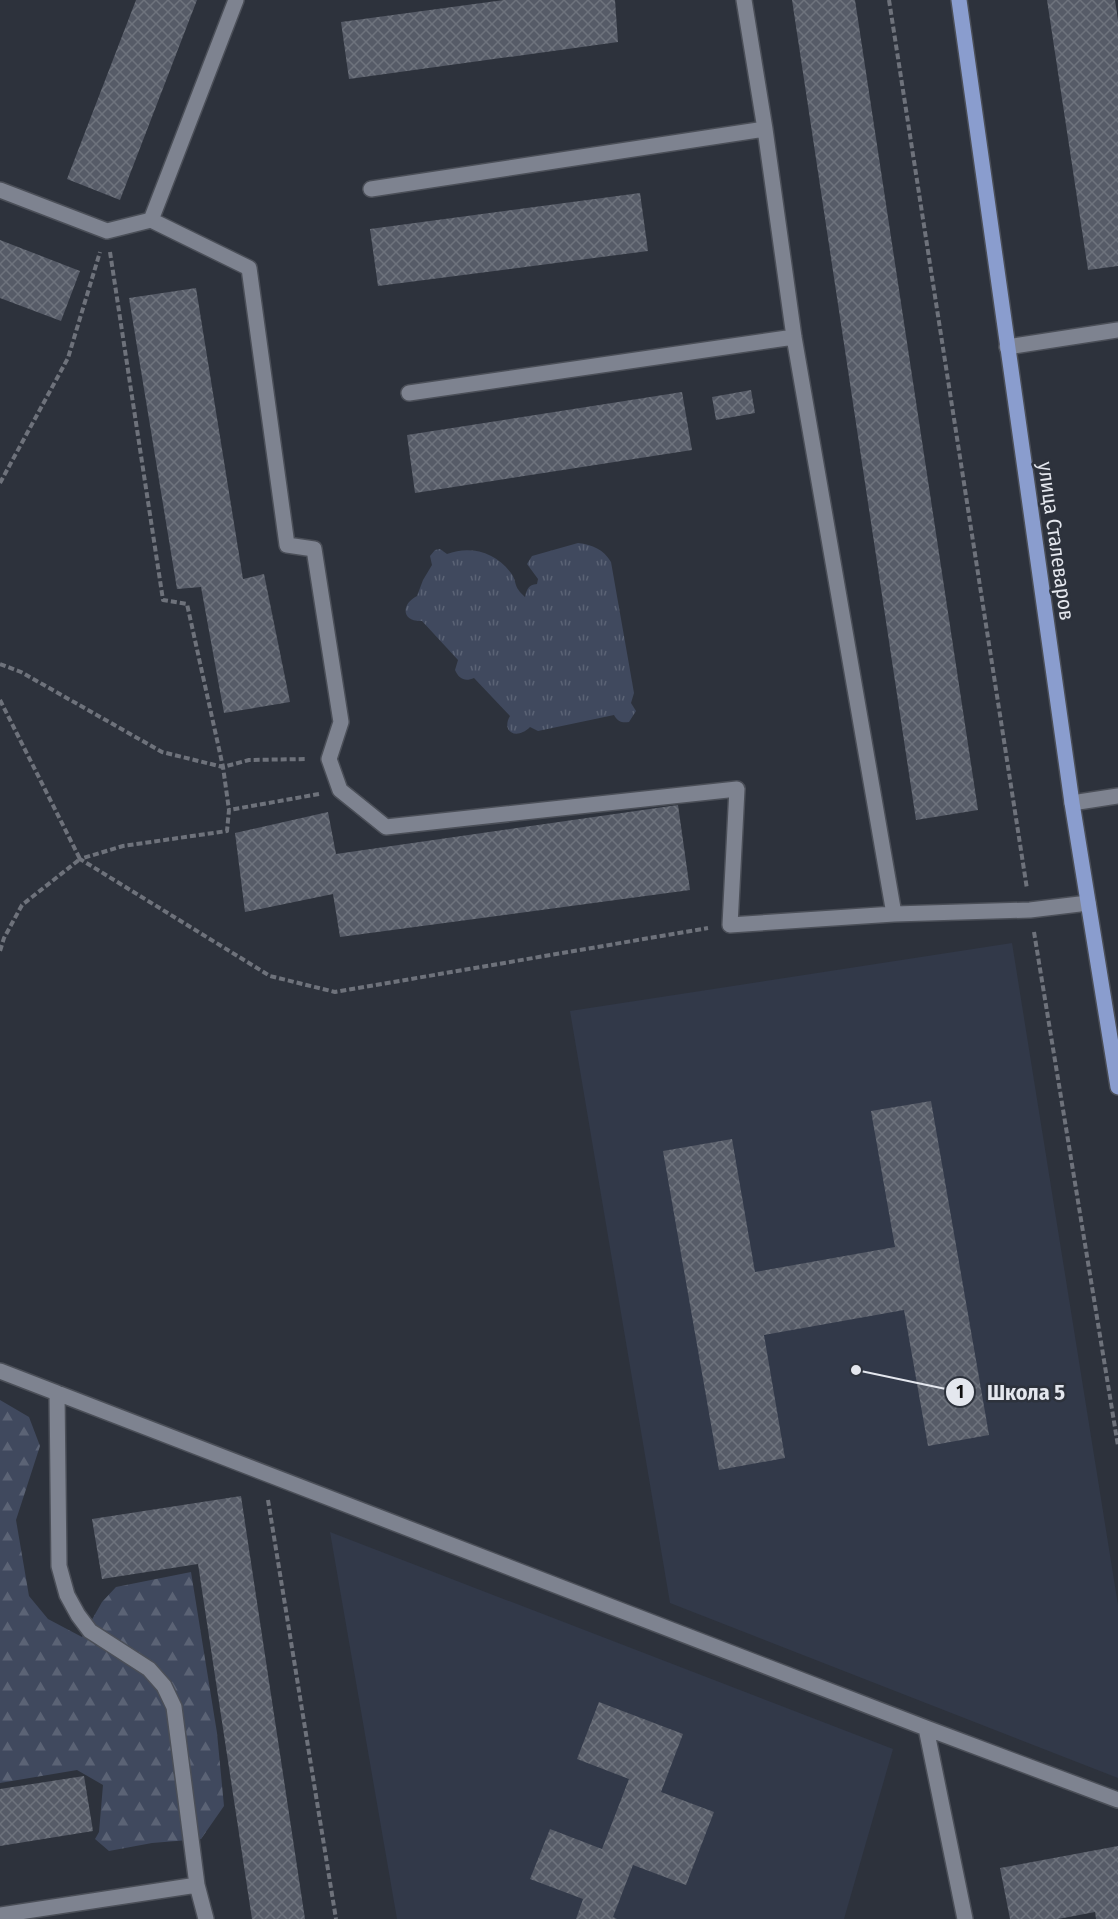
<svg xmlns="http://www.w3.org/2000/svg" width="1118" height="1919" viewBox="0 0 1118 1919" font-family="'Fira Sans Condensed',sans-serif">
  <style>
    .built { fill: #323949 }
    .forest { fill: url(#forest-firs) }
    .park { fill: url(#park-tufts) }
    .building { fill: url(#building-cross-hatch) }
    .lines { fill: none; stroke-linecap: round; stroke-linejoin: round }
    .minor-casing { stroke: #4b4f58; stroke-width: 18 }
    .major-casing { stroke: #4b4f58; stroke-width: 18 }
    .path { stroke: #6e727b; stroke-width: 4; stroke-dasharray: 6 3; stroke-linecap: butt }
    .minor { stroke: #7e8390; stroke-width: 15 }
    .major { stroke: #8a9dce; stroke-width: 15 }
    .labels { text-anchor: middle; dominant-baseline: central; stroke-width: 5; stroke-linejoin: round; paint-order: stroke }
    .street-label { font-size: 21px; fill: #e4e7ee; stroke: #2d323c }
    .leader { fill: none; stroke: #e4e7ee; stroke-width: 2 }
    .callout-dot { fill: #e4e7ee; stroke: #2d323c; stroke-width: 2 }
    .mark-label { font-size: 18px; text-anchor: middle; font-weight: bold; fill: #111 }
    .callout-label { font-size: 22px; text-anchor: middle; font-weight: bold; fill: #e4e7ee; stroke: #2d323c; stroke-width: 5; stroke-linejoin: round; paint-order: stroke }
  </style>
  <defs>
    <pattern id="forest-firs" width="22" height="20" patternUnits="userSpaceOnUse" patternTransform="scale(1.5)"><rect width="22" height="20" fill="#40495e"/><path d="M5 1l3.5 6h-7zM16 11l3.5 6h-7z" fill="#5b6375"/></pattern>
    <pattern id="park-tufts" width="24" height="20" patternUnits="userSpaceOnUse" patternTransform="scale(1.5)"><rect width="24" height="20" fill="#40495e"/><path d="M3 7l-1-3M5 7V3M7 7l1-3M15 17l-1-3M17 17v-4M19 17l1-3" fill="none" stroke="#5b6375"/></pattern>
    <pattern id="building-cross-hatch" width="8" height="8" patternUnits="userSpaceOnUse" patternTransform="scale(1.5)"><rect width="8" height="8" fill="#565b67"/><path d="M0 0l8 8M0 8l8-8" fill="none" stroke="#6e737d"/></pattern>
  </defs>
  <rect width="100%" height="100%" fill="#2d323c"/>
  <path class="built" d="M1012,943L1118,1605V1778L670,1603L570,1011Z
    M330,1532L893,1749L844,1919H397Z"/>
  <path class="forest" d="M0,1400L29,1417L40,1446L16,1520L29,1596L48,1619L82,1637L102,1602L116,1587L191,1572L217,1733L224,1806L201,1839L152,1843L109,1851L95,1839L99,1832L103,1785L77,1770L0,1783Z"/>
  <path class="park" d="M578,543C593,545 603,549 611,562L634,693L631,703L636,711L629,722C622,723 618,722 614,715L538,731L530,727C516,741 501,731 510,716L474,678C465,682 459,679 455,670L458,660L422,621C401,622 401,604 417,596L423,580L432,565L430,556L435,550L440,549L447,554C470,545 496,552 511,573C518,583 512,585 525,597C527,589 528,585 537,584L538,579L527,564L532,556Z"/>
  <path class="building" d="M136,0H197L120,200L67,179Z
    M504,0H615L618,42L349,79L341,22Z
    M792,0H855L978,810L916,820Z
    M1047,0H1115L1118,20V266L1088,270Z
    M640,193L648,251L378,286L370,229Z
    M0,240L80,271L61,321L0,298Z
    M196,288L243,579L264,574L290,702L224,713L201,587L177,589L129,298Z
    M751,390L755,413L716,420L712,397Z
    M682,392L692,450L415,493L407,435Z
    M678,805L690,890L340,937L333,894L245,912L235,833L328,812L336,854Z
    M931,1101L989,1435L928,1446L904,1310L764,1335L785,1458L719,1470L663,1151L732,1139L755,1272L895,1247L871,1111Z
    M241,1496L250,1556L305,1919H252L198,1564L102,1579L92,1519Z
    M599,1702L683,1734L661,1792L714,1812L686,1885L633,1865L613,1917L617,1919H576L583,1899L530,1879L550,1829L602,1849L629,1779L577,1759Z
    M84,1776L93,1831L0,1846V1789Z
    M1118,1846V1919H1096L1095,1912L1058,1919H1010L1000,1868Z"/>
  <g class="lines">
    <defs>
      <path id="minor" d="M236,0L151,220L249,268L287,545L314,549L341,722L329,759L340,790L386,827L737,789L730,925L894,914
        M744,0L765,129L794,337L894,914L1030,910L1088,903
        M371,189L765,129
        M0,190L107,231L151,220
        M1007,347L1118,330
        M409,393L794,337
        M1072,803L1118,796
        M0,1371L926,1728L1118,1800
        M57,1393L59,1566L67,1595L78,1615L90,1631L149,1669L164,1686L174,1707L197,1885L206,1919
        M926,1728L965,1919
        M0,1915L197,1885"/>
      <path id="major" d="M959,0L1072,803L1118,1087"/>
    </defs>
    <use href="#minor" class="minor-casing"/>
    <use href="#major" class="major-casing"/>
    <path class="path" d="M889,0L1027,889
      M110,252L163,600L187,604L223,767L229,810
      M0,483L68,358L100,252
      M0,664L21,672L162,752L223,767L249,760L307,759
      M0,700L80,859L22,905L4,938L0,951
      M319,794L229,810L227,831L123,846L80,859L270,976L335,992L708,928
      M1034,932L1118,1446
      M268,1500L336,1919"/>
    <use href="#minor" class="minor"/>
    <use href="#major" class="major"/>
  </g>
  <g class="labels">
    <g class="street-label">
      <text transform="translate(1056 541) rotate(82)">улица Сталеваров</text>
    </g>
  </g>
  <path class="leader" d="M856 1370L960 1392"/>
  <g class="callout-dot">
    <circle cx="856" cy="1370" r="6"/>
    <circle cx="960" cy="1392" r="15"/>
  </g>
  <g class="mark-label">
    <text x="960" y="1398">1</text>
  </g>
  <g class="callout-label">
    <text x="1026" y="1400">Школа 5</text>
  </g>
</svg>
